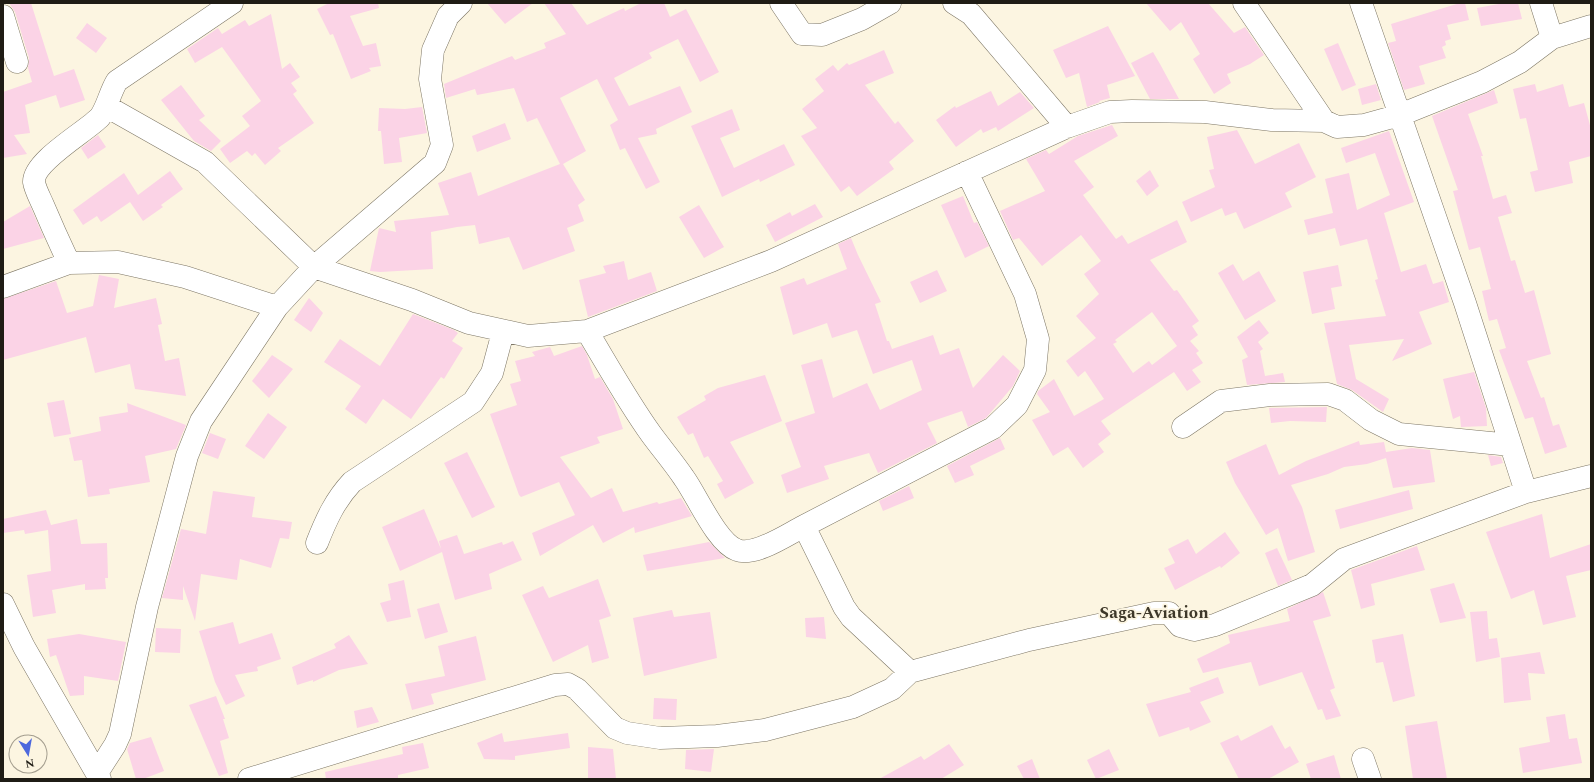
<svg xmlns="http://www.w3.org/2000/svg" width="1594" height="782" viewBox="0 0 1594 782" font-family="Spectral,serif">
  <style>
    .building { fill: #fbd3e6; fill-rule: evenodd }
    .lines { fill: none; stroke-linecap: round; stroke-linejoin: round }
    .minor-casing { stroke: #7d7665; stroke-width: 23 }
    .minor { stroke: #fff; stroke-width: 22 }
    .labels { text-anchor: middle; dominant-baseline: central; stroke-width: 3.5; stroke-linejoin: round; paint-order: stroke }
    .district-label { font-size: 17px; font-weight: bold; fill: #3e3829; stroke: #fcf5e1 }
  </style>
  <rect width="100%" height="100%" fill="#fcf5e1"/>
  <path class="building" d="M9,3H31L54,76L74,69L85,100L60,108L56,95L25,105L30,133L14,135L27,154L3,158V92L32,82L28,68L29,58L15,12Z
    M329,3H378L379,8L350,16L363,46L376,43L381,66L369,68L371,71L351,79L333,34L330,35L317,9Z
    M487,3H533L505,24Z
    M544,3H571L587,25L624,8L625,11L641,3H664L670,17L686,9L719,72L700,82L678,39L649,53L652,58L614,78L629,106L680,86L692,112L656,129L657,134L638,138L660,182L646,189L625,148L620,150L610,125L618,120L597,79L560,98L586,151L563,164L585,200L578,205L584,221L567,228L575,251L523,270L509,237L479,244L475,225L457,227L431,232L433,269L380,272L370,271L379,228L396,232L394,221L449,215L438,183L471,172L478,196L560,164L537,118L527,122L514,88L477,95L475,89L446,98L444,84L512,56L515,60L546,48L544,43L566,34Z
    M1146,3H1208L1234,33L1245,27L1264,55L1250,64L1227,74L1231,83L1214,94L1193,59L1200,54L1181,22L1170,31Z
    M1460,3H1465L1469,20L1447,25L1451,39L1445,41L1446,45L1442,47L1446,58L1419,66L1425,84L1404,90L1388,43L1396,41L1391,24Z
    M1504,3H1518L1522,19L1481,26L1477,8Z
    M271,14L282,69L290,63L300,77L291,83L297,91L293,94L314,123L278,148L281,151L265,165L255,153L252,156L247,151L230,163L220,149L250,126L242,116L261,101L222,47L195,63L187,49L218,28L222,34L245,20L249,26Z
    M87,23L107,38L96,53L76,38Z
    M1108,26L1135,76L1107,85L1110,98L1099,101L1100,102L1087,107L1079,73L1066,78L1053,50Z
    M1338,43L1356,85L1342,91L1324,49Z
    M884,50L894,73L865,85L895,124L898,121L914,141L889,162L894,169L857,196L849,186L841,192L801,136L817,128L802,109L824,91L815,79L833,65L838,71L847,63L849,65Z
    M1153,52L1160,64L1179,99H1150L1131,63Z
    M1376,84L1381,100L1362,105L1358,89Z
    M1535,84L1537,92L1563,84L1569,107L1584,103L1591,129V156L1569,162L1573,183L1535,192L1530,172L1538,170L1526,118L1520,119L1513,89Z
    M181,85L205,116L199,120L221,141L211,151L194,141L161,100Z
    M1494,90L1498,103L1468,114L1483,156H1481L1493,199L1506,195L1512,213L1498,217L1511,261L1515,260L1525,293L1534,290L1551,354L1527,361L1541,398L1544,397L1553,426L1559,424L1567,447L1545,454L1533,417L1525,419L1499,350L1506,348L1497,319L1489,321L1482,291L1491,289L1480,247L1469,250L1453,191L1458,190L1432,116Z
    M991,91L998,106L1020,92L1034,108L998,131L996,127L983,133L981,129L956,147L936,120L955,106L956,108Z
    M422,107L427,133L399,138L402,162L384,164L381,131H378L379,108L405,109Z
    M732,109L740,130L720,138L734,168L784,144L795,165L760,182L759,179L722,197L691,126Z
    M505,123L511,139L477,152L472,136Z
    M1112,125L1118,136L1074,161L1094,187L1083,195L1116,239L1122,235L1128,244L1177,220L1187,242L1150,260L1174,291L1177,290L1199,321L1192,326L1198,335L1190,341L1199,351L1196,353L1203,363L1192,370L1201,382L1187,391L1174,372L1101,421L1111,434L1098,444L1104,452L1083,468L1068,447L1053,456L1032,420L1050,412L1037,394L1038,391L1054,379L1074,416L1104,399L1085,371L1078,377L1066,361L1096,338L1076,316L1099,294L1084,274L1101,261L1081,235L1042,266L1019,238L1013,240L1000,211L1045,191L1026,159L1046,150L1049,154L1078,136ZM1152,312L1177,346L1152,365L1149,361L1133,373L1113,344L1117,342L1115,340Z
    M1237,130L1255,164L1299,143L1316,177L1285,193L1292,207L1244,229L1236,212L1225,216L1222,208L1191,222L1182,202L1215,187L1209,170L1214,169L1207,137Z
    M1389,131L1414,202L1384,213L1401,272L1426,264L1433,284L1443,281L1449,302L1419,312L1432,344L1392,361L1404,339L1349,345L1356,379L1389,399L1383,412L1352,390L1337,384L1324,323L1386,316L1375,280L1378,279L1367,239L1340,246L1335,228L1308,235L1304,220L1333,213L1325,179L1349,173L1357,210L1390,195L1375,153L1346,163L1341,148Z
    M98,135L106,147L88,159L81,148Z
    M1150,170L1159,186L1147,196L1136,181Z
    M170,171L183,189L161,205L163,207L143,221L130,202L101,222L97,216L83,225L73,210L124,173L138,195Z
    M963,196L974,223L977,222L989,246L965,258L941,205Z
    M815,204L823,217L775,242L766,225L790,212L792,216Z
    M699,205L724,247L704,258L679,217Z
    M30,206L44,238L3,249V222Z
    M851,238L858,255L881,302L875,304L887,341H889L892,349L933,335L940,355L959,348L973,388L1003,355L1020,371L1013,386L986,418L968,427L962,411L927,423L937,443L878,473L869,453L824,466L829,479L787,493L781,475L801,467L785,423L815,413L801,365L822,359L833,398L867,383L880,410L922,390L912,360L873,374L857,330L832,338L827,323L793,335L780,287L804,278L807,285L847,269L838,244Z
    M624,261L628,280L651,272L657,291L588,317L579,280L606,273L603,266Z
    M1233,264L1243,281L1259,271L1276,301L1245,320L1218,273Z
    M1338,265L1342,286L1331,288L1335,309L1312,314L1303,272Z
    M937,270L947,291L920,303L910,282Z
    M99,275L119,279L114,308L156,298L162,324L158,325L165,361L179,358L186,396L135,389L130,364L95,373L86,337L3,360V299L56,281L67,313L93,306Z
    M309,298L323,313L311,332L294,320Z
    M413,314L454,330L458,333L452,341L463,348L444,379L441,377L411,419L383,399L366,424L345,409L361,386L324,362L340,339L380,366Z
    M1259,320L1269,333L1258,342L1263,349L1260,351L1265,376L1283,373L1285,382L1247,385L1242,360L1248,357L1237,337Z
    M582,346L587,355L595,379L600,377L613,399L623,429L597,437L600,443L560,457L591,498L612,488L623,512L657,502L659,504L681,498L692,516L635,533L634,527L603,543L593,525L540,556L532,533L575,515L559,482L521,497L519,495L490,414L517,405L510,384L521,381L515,361L535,356L532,352L550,347L554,356Z
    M272,355L293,369L269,398L252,381Z
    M1474,372L1486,408L1487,426L1461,427L1460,416L1453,419L1443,379Z
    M765,375L782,421L730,442L754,483L725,499L717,484L723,481L708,456L704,458L693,433L688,435L677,417L706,400L704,396L718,388Z
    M64,400L71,434L54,437L47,403Z
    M127,403L186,425L176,449L145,456L150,482L109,489L110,494L88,497L82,460L74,461L69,438L101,431L99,417L128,412Z
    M1327,407L1326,422L1290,421L1271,423L1269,408Z
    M268,413L287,427L264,459L245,446Z
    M210,433L226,439L218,459L202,453Z
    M1000,438L1005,449L970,466L974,475L955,483L947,466Z
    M1359,441L1360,445L1384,442L1386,452L1412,448L1430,450L1435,482L1393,488L1386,458L1367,464L1344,467L1328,474L1291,485L1302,507L1315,552L1288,561L1278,528L1266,535L1235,483L1226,462L1266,444L1279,475L1306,461Z
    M467,452L495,507L472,518L444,463Z
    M1488,455L1501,457L1503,463L1491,466Z
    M909,486L914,498L883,511L879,501Z
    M1409,490L1413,509L1340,529L1335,510Z
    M213,491L255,497L252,517L292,522L289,539L280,538L271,568L240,559L237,580L201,574L195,621L183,586V600L162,598L181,529L206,534Z
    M424,509L441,549L439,541L457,535L464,554L502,542L503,545L513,541L522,560L489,574L492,589L455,600L442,552L400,571L382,527Z
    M46,510L51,525L77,519L81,544L107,543L108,578H105L106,589L85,590V584L52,590L56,613L33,617L27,575L51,571L48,530L25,534L24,530L3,533V519Z
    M1542,514L1550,558L1591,544V570L1566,576L1576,617L1543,625L1534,590L1511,599L1486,532Z
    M1225,532L1240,553L1221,568L1220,566L1175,590L1164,568L1175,563L1168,549L1188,539L1196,554Z
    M709,542L725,558L647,571L643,555Z
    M1417,546L1425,570L1371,584L1375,605L1361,609L1351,570Z
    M1277,548L1292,580L1278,586L1265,553Z
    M598,579L611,616L599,620L609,658L592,663L588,645L553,662L522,595L543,586L549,598Z
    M404,580L411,617L387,622L380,603L391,600L388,584Z
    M1454,583L1466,618L1440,623L1430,589Z
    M1323,592L1331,616L1313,621L1335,688L1330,690L1341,716L1326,720L1322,709L1318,710L1302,672L1259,686L1251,662L1203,673L1197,659L1230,643L1228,635L1290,621L1287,609Z
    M439,603L448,632L425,639L417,609Z
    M672,610L674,617L710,612L717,658L644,676L633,618Z
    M1487,611L1489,639L1497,638L1500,657L1476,662L1470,612Z
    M824,617L826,639L806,637L805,618Z
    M233,622L239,644L272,633L281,659L257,667L258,671L235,675L245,696L226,705L215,682L199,631Z
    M156,628L181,629L180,653L155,652Z
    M79,634L126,642L118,681L84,676V695L70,696L56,655L50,657L47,639Z
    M1403,634L1415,696L1393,702L1383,662L1376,663L1372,640Z
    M349,635L368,664L339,670L313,682V680L297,685L292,667L336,648L334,644Z
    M476,636L486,680L431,694L434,704L412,710L405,684L445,676L438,646Z
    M1540,652L1545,674L1528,673L1531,700L1504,703L1501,658Z
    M1218,677L1224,693L1200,702L1211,722L1190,731L1189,727L1159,737L1146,704L1191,692L1189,688Z
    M216,696L225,719H223L229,738L220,741L228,773L219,776L189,705Z
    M654,698L677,699L676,720L653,719Z
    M372,707L379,722L357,728L354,711Z
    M1565,714L1569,739L1577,738L1582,763L1523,773L1519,748L1550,742L1546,717Z
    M1437,721L1447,779H1413L1405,726Z
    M1272,725L1285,749L1290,746L1299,762L1268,779H1239L1220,743L1238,735L1241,741Z
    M502,733L504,742L568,733L570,748L515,756V760L484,759L477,743Z
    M151,737L164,771L143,779H136L127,749L130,743Z
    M423,743L429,768L398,775V779H326L325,772L403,754L402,747Z
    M949,744L964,765L941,779H879L921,756L924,760Z
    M588,747L613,749L616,779H588Z
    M714,749L711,772L685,769L686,750Z
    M1109,749L1119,770L1096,779L1087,760Z
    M1334,755L1341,779H1311L1306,764Z
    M1032,759L1040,779H1024L1017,766Z"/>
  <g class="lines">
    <defs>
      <path id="minor" d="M781,3L802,34L822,35L862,19L890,3
        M954,3L971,14L1067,127
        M1244,3L1324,121
        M1361,3L1465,303L1526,492
        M1541,3L1552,38
        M3,16L17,62
        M106,106L205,162L314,267L412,300L469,323L528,336L587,331L771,261L1067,127L1110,112L1132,111L1205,112L1272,120L1324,121L1337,127L1364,125L1400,115L1482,82L1520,62L1552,38L1591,26
        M69,263C60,244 51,224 43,205C40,198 35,189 34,182C33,161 87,131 100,117C107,108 110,92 117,81L232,3
        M3,287L69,263L118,262L185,277L277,307
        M587,331C608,366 628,402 651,434C662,449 674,463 684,478C697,496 717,543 737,550C755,557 788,534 804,526L844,607L851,617L910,672
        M1183,427L1221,401L1270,395L1328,394L1345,400L1371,420L1399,434L1511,445
        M804,526L993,428L1017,405L1035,370L1038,339L1025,294L967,172
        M317,543C326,520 335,500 352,482L473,402L492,373L503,332
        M3,604L24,647L100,779
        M1363,759L1370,779
        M97,773L115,745L120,734L147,607L187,456L201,421L277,307L314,267L435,163L442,145L430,79L433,50L448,16L461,3
        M249,779L555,685L568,684L577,689L615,728L627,733L660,738L717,736L765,730L853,707L892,689L910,672L1029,640L1154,613H1169L1180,626L1194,630L1215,625L1312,585L1344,559L1526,492L1591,476"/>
    </defs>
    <use href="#minor" class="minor-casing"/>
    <use href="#minor" class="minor"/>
  </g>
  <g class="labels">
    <g class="district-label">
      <text x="1154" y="613">Saga-Aviation</text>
    </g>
  </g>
  <rect width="1594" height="782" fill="none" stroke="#1f1c15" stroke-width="8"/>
  <g transform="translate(28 754) rotate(169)"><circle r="19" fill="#fcf5e1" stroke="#a49e8f"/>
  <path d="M0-3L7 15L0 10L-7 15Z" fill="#4d68dd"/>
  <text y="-6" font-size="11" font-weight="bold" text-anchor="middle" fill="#1f1c15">N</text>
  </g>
</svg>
